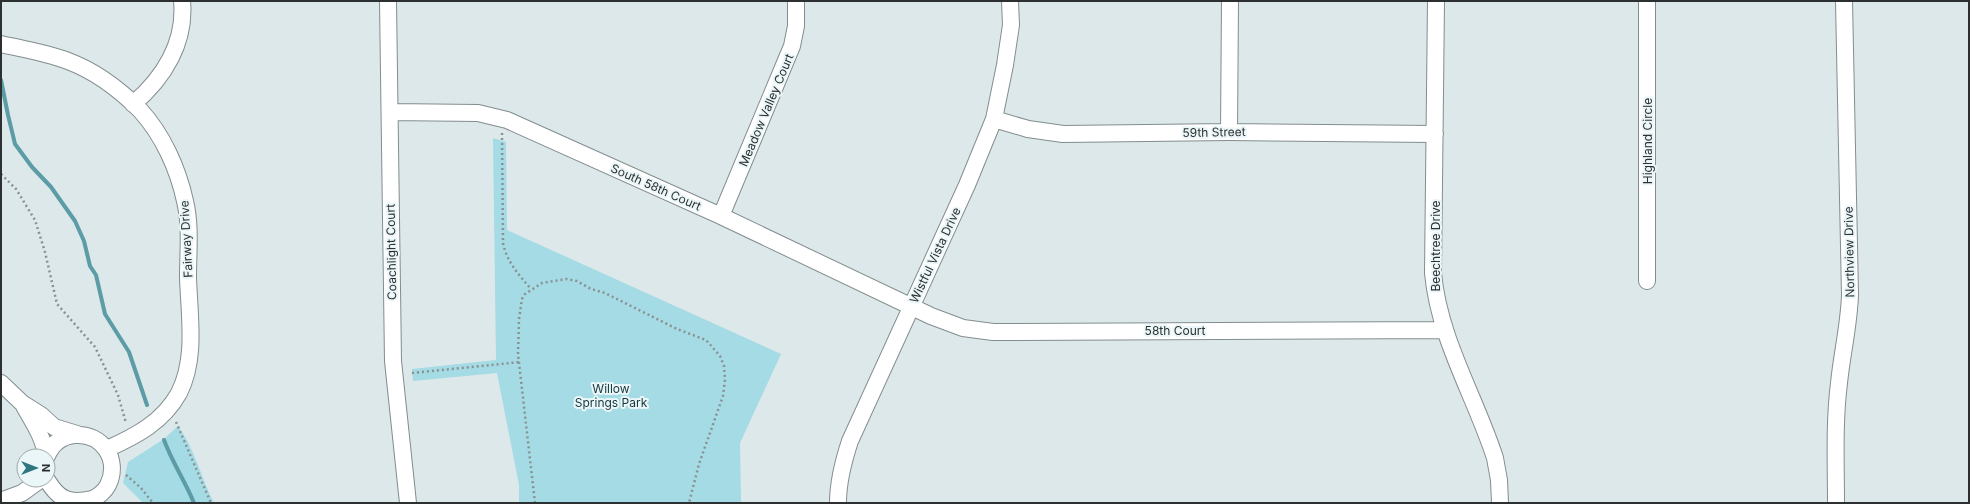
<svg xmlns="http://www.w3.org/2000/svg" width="1970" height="504" viewBox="0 0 1970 504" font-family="Inter,sans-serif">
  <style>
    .green { fill: #a4dbe4 }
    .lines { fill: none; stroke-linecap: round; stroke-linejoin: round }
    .stream { stroke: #5b9ca6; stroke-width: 4 }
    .minor-casing { stroke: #838d8f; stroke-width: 18 }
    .path { stroke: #899192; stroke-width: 2.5; stroke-dasharray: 2 3; stroke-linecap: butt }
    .minor { stroke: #fff; stroke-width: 16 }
    .labels { text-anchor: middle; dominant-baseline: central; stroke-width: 4; stroke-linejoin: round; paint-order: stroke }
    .street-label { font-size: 12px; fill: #2c3031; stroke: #ebf6f8 }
    .park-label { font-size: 12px; fill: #16373c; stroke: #ebf6f8 }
  </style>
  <rect width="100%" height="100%" fill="#dde8ea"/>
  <path class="green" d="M493,138L506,142L507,230L781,354L740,443L741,503H519V485L497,373L413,381L412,369L496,360Z
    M178,426C195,449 201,478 214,503H143L123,483L128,462L164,439Z"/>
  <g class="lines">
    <path class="stream" d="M1,80L8,115L15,144L32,167L51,187L75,221L84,241L90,266L96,275L105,314L129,352L147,405
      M164,440C172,462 185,481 194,503"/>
    <defs>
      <path id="minor" d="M388,1L393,361L408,503
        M1436,1L1433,273C1439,339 1475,396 1495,458L1499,480L1500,503
        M1647,1V281
        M1,44C23,49 47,53 68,61C95,71 120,90 140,110C163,135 178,169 185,201C191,226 188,252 188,277C189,314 197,358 179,393C163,422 136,436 107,449
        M133,104C164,78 186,42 182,1
        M390,112L478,113L507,120L721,216L931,316L963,328L993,332L1444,330
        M994,119L1028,129L1063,134L1229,132L1435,134
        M1229,132L1230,1
        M721,216L792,46L796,26V1
        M1,383L22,403L41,415L54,427L77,434
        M24,406C33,422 44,438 46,456
        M47,480C59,500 69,504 92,499C98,497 105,491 108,485C120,460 103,433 75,435C61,436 52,444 47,456
        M3,500L22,493L40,480
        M838,503C838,481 843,462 850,441L967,185L994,119L1005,65L1011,25L1010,1
        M1836,503C1836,463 1834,423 1839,383C1842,353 1849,325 1850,295L1844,1"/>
    </defs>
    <use href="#minor" class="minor-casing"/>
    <path class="path" d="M502,133L503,243C507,262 518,274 531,289
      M1,174L16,189L35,220L45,252L57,304L95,347L118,395L126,423
      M412,373L520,362
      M176,422L211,503
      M126,475L141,488L153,503
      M535,503L518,354L519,319L522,299L525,294L542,283L566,279L577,281L591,289L605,293L677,329L706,340L720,356L724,366L725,380L723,396L699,464L689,503"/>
    <use href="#minor" class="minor"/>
  </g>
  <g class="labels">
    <g class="street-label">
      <text transform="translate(766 110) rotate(-67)">Meadow Valley Court</text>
      <text transform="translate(1214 132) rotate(-1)">59th Street</text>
      <text transform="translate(1647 141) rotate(-90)">Highland Circle</text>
      <text transform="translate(656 187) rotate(24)">South 58th Court</text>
      <text transform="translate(186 239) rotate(-93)">Fairway Drive</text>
      <text transform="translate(1435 246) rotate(-90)">Beechtree Drive</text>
      <text transform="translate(391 252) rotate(-91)">Coachlight Court</text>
      <text transform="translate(1849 252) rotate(-91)">Northview Drive</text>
      <text transform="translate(935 255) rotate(-65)">Wistful Vista Drive</text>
      <text x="1175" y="330">58th Court</text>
    </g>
    <g class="park-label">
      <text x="611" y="388">Willow<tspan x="611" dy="14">Springs Park</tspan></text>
    </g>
  </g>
  <rect width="1970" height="504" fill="none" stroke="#2c3031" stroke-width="4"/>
  <g transform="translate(36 468) rotate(90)"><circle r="19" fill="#ebf6f8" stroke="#9fa7a8"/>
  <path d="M0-3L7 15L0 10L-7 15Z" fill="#2e7680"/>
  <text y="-6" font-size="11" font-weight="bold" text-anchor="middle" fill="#2c3031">N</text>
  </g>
</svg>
